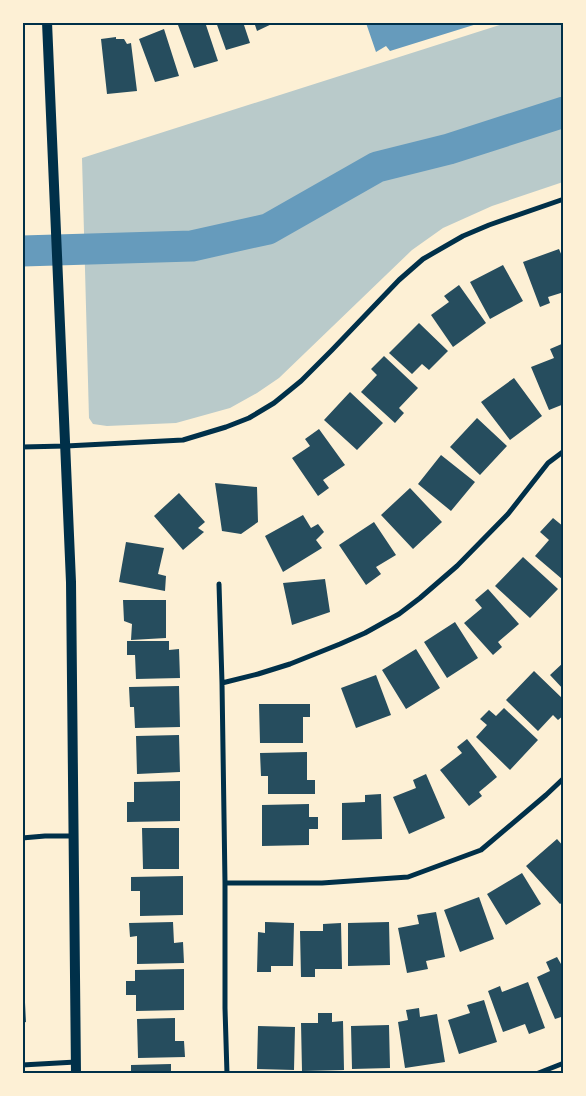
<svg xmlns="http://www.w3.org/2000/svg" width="586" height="1096" viewBox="0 0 586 1096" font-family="Cabin,sans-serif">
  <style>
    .green { fill: #b9caca }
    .water { fill: #669bbc }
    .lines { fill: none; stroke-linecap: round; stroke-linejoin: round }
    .river { stroke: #669bbc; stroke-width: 31 }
    .building { fill: #264d5e }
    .minor { stroke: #003049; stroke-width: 5 }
    .secondary { stroke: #003049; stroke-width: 10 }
    .neatline { fill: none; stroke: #003049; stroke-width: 2 }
  </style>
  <rect width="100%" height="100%" fill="#fdf0d5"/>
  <path class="green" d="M509,22L563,23V182L492,206L443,228L412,250L279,378L257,393L230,408L176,423L107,426L93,424L89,418L82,158Z"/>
  <path class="water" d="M366,23V22L480,23L390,51L386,46L376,52Z"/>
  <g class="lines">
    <path class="river" d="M22,251L192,246L268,229L377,167L449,149L564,112"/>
  </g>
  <path class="building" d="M183,22H205L218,61L194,68L178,25Z
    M216,22H243L250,43L226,50Z
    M254,22H276L257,31Z
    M164,29L179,76L155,82L139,39Z
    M116,37V39H124L127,44L131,43L137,91L107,94L101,39Z
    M559,249L564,261V292L548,297L550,303L540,307L523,262Z
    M503,265L523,301L490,319L470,282Z
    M459,285L486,323L453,347L431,315L449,302L444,296Z
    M419,323L448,351L429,370L422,364L412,374L389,353Z
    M564,343V404L549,410L531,367L554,358L550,349Z
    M384,356L418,388L399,408L404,413L395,423L361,392L377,375L371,369Z
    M514,378L542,416L510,440L481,402Z
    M350,392L383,423L357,450L324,420Z
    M477,418L507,446L480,475L450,447Z
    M319,429L345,465L323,480L329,488L318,496L292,458L310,446L305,439Z
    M441,455L475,482L451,511L418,484Z
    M215,483L257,487L258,522L241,534L222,531Z
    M410,488L442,522L413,549L381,515Z
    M179,493L205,522L198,528L204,532L183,550L154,516Z
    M303,515L311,528L318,524L324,532L316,540L322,548L283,572L265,536Z
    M553,518L564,527V578L562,579L535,556L549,540L540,532Z
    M374,522L396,555L376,567L381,574L366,585L339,545Z
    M126,542L164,548L158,574L166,576L165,591L119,582Z
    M523,557L558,589L530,618L495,586Z
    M325,579L330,612L292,625L283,583Z
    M488,589L519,624L498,642L502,647L493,655L464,623L482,608L475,600Z
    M123,600H166V638L131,640L132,624L124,621Z
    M455,622L478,658L447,678L424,642Z
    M127,641H169V650L179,649L180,678L136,679L135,655H127Z
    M416,649L440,688L406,709L382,670Z
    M564,662V690L550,675Z
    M534,671L564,700V715L558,720L553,715L538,731L506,700Z
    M376,675L391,715L356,728L341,688Z
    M179,686L180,727L135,728L134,707H130L129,687Z
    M259,704H310V717H303V743H260Z
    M504,708L538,740L510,770L476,737L487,725L480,719L489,710L496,716Z
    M179,735L180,772L137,774L136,736Z
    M467,739L497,777L479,792L482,796L469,806L440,770L462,753L457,747Z
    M307,752V780H315V794H268V776H261L260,753Z
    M426,774L445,818L409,834L393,797L416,788L413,780Z
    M180,781V821L127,822V802H134V782Z
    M381,794L382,839L342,840V803L365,802V795Z
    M309,804V817H318V829H309V845L262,846V805Z
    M142,828H179V869H143Z
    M557,839L564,847V901L560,904L526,866Z
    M522,873L541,904L506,925L487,894Z
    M183,876V915L140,916V891H131V877Z
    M479,897L494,939L460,952L444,910Z
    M436,912L445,957L426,961L428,969L407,973L398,928L419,924L417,915Z
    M173,922L174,943L183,942L184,963L137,964V936L130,937L129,923Z
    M265,922L294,923L293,966H271V972H257L258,932L265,933Z
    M389,922L390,965L348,966V923Z
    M341,923L342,969H315V977H301L300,931H323V924Z
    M557,957L561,964L564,963V1016L555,1019L537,977L550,971L546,962Z
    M184,969V1010L136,1011V995H126V981H135V970Z
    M528,982L545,1028L529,1034L525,1024L503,1032L488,991L500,986L502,992Z
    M22,983H24L26,1022L22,1023Z
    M484,1000L497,1042L459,1054L448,1020L470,1013L467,1005Z
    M419,1008L420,1017L437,1014L445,1062L405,1068L398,1022L408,1020L406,1010Z
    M318,1013H332V1022L343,1021L344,1070L302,1071L301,1023H318Z
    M175,1018V1041H184L185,1057L138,1058L137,1019Z
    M389,1025L390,1068L352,1069L351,1026Z
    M258,1026L295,1027L294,1070L257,1069Z
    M171,1064V1074H131V1065Z"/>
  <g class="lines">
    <path class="minor" d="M22,447L66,446L183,440L226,427L249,418L274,403L301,381L332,350L399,280L423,259L463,236L489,225L564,199
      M219,584L222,683L225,883V1008L227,1074
      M222,683L258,674L290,664L340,644L365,633L399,614L420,598L457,566L508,514L548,463L564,451
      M22,838L45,836H74
      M225,883H322L408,877L481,850L546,795L564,778
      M22,1065L76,1062
      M536,1074L564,1063"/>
    <path class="secondary" d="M47,22L71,582L76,1074"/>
  </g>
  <rect width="586" height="1096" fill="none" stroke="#fdf0d5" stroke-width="48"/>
  <rect x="24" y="24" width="538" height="1048" class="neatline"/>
</svg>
